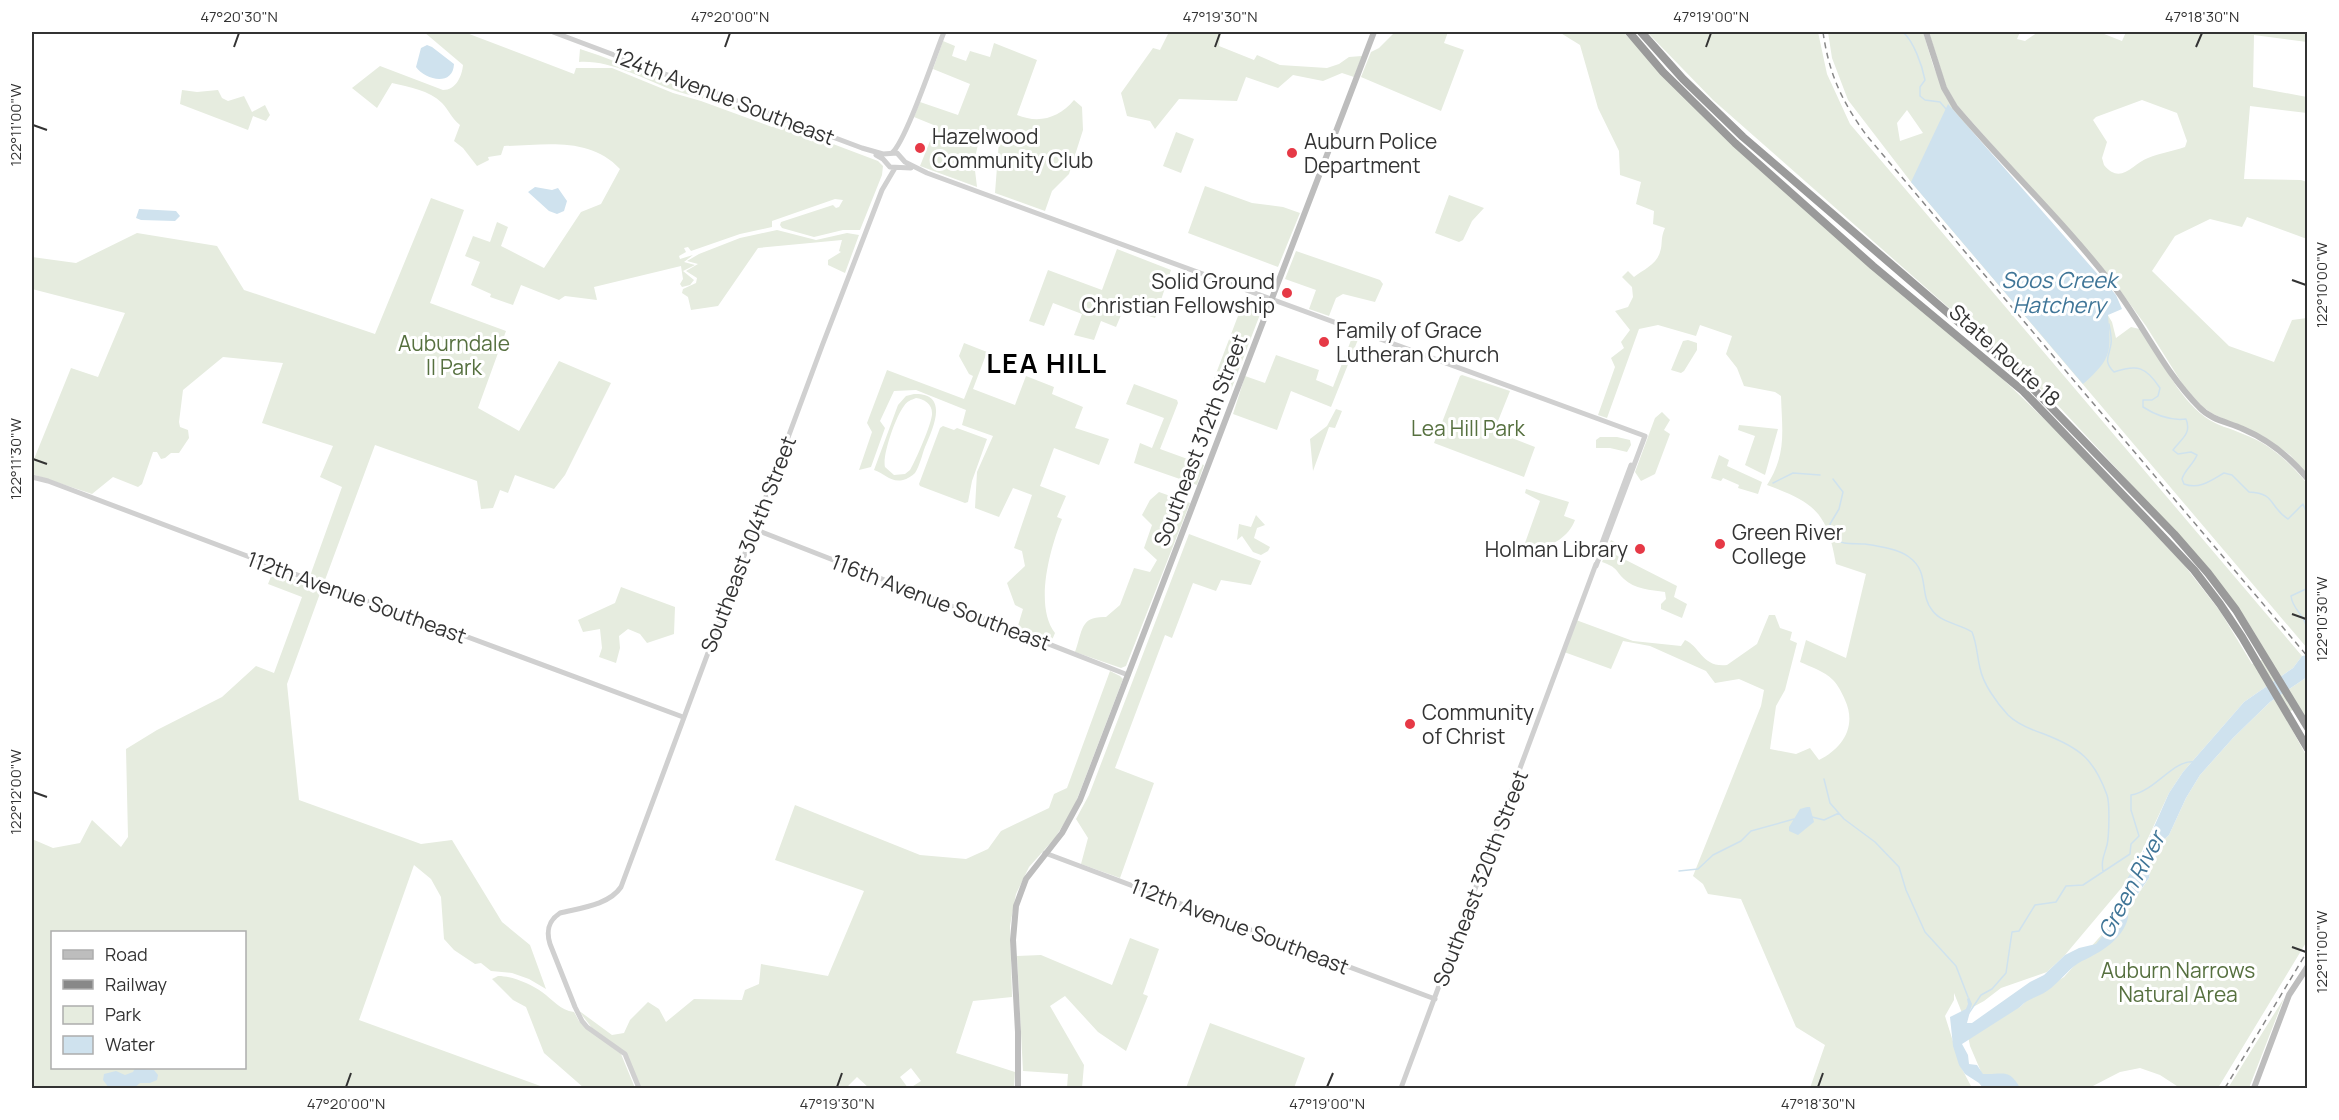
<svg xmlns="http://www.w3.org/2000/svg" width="2339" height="1120" viewBox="0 0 2339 1120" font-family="Manrope,sans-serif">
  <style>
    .green { fill: #e6ecdf; fill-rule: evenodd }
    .water { fill: #cfe2ee }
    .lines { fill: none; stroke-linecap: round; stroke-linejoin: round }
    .stream { stroke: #cfe2ee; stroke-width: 1.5 }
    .tertiary { stroke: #d0d0d0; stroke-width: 5 }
    .secondary { stroke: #bdbdbd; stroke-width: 6 }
    .motorway { stroke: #9a9a9a; stroke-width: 8 }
    .rail { stroke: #888; stroke-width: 1.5; stroke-dasharray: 6 4.5; stroke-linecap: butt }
    .ticks { fill: none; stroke: #333; stroke-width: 2 }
    .poi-dot { fill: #e63946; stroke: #fff; stroke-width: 2 }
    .labels { text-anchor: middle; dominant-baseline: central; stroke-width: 6; stroke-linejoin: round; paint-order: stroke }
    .street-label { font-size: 21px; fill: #333; stroke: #fff }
    .poi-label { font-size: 21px; fill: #333; stroke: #fff; text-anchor: start }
    .park-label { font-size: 21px; fill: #56703f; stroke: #fff }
    .water-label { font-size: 22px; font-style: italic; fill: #3f7597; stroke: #fff }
    .district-label { font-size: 27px; font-weight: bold; letter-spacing: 1.5px; fill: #000; stroke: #fff }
    .neatline { fill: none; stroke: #333; stroke-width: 2 }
    .ticks-label { font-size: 15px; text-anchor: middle; fill: #333 }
  </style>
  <rect width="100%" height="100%" fill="#fff"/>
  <path class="green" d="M424,32H464L574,74L576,68H612L673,93L701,101L772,127L780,124L878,161L883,166L882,175L860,230H843L814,237L782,228L780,225L781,222L833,205L836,208L839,207L843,200L835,199L772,221V227L740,234L691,251L688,247L684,248L686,252L679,256L680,259L693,255L684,262L695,265L683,271L694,280L690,285L682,287L680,284L683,279L681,266L594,287L597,300L565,296L559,300L521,285L513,305L490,297L491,294L471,285L480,262L465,256L473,236L490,242L497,222L508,227L501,246L544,268L581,212L601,204L620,169C590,136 544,145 504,146L501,155L488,157L489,160L477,166L463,148L454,141L460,125C451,118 449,110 442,103C429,90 409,87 392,83L377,108L352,88L380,66L443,90C456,90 462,76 463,65Z
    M1169,32L1195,34L1200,32H1221L1219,46L1254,60L1257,55L1280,65L1327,68L1339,64L1349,57L1362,56L1354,77L1342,73L1323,81L1293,75L1278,88L1246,77L1237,101L1179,99L1155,129L1150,121L1127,116L1121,93L1153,48L1160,50Z
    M1395,32H1448L1444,43L1464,50L1441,111L1361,77L1371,52L1379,48Z
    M1559,32H1623L1786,192L1982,359L2062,436L2184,565L2220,611L2252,664L2269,657L2246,619L2208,567L2051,398L1713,100L1647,32H1818L1827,74L1850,124L2302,656L2293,668L2244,702L2183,772L2169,793L2129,879L2065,955L2047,972L2001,988L1984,1001L1962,1013L1954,993V1000L1945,1016L1961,1067L1972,1088H1810L1825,1045L1796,1027L1741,899L1708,894L1703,884L1693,876L1761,706L1764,690L1739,679L1715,683L1706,671L1650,646L1623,641L1611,669L1564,652L1576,620L1633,641L1681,646L1685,640C1700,646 1702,668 1727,665L1757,644L1769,615H1775L1780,628L1792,632L1790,640L1797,643L1785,690L1776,706L1770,749L1796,754L1810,748L1819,760C1843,748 1857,726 1845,700C1842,693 1838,685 1833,680C1824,671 1811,667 1800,662L1806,640L1846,658L1866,574L1836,564C1827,512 1815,503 1767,485C1787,454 1782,430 1781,396L1775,392L1744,386L1737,368L1726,354L1732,336L1700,325L1696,336L1658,325L1639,329L1607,418L1598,415L1615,367L1611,358L1624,348L1621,342L1630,330L1615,311L1628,307L1633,297L1632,287L1622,277L1628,271L1634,277C1643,270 1657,264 1660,252C1663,244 1660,239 1665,228L1653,224L1654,211L1636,204L1641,182L1620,175L1619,151L1598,108L1580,45Z
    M1828,32H1923L1933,65L1946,97L2099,301L2112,322L2116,338L2131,327L2144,330L2143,331C2161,360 2178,397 2205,417C2217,426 2230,428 2243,434C2269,443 2291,463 2308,485L2307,648L1911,182L1848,100L1832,58ZM1907,110L1923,133L1900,141L1897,123Z
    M1929,32H2020L2017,39L2025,41L2038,32H2099L2122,41L2126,32H2307V42L2254,35L2253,87L2307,97V113L2250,106L2244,179L2301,180L2307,182V239L2247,217L2242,227L2210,219L2175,236L2152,271L2229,346L2274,362L2292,320L2307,318V474L2290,455L2263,436L2213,414L2203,407L2185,388L2146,326L2114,282L1957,105L1946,86ZM2142,100L2177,113L2187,141L2185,147C2173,151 2160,153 2148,158C2133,163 2121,186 2104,165L2102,158L2107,142L2093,120L2096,117Z
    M943,41L955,46L952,56L966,61L970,51L990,57L994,43L1037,60L1017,115C1039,124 1059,118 1074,100L1082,107L1083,130L1069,174L1052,191L1045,211L995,193L999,141L979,140L974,162L977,187L920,166L936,126L914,117L920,102L958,115L970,84L933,69Z
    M580,49L598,55L778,123L770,124C748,115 725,105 701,98C691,95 681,93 670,89C641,78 610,60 579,62Z
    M182,90L197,92L218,90L222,98L228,101L244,96L252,112L265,105L270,115L266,121L253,116L248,130L180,104Z
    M1176,132L1194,139L1181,173L1163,166Z
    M1205,186L1252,203L1283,207L1300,213L1278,267L1188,233Z
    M1449,195L1484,208L1472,221L1463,240L1459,242L1435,233Z
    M431,198L464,210L430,303L506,331L478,408L519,431L559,361L611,383L565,475L554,489L515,475L508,493L500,490L493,508L481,509L477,481L375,445L325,580L310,576L342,487L320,477L333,446L262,423L283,363L223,357L183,390L179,422L180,427L188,430L189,438L179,453H171L165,458L161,459L157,452H153L142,484L138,487L113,477L92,494L32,474V464L71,368L98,377L125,313L32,289V257L76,263L137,233L217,246L244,290L375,334Z
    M777,230L816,240L847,233L859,235L845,273L828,265V260L841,252L839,251L842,240L758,248L718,306L691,310L688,297L682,293L683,289L696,283L697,278L686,271L698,264L687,261L699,254L740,238Z
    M1117,249L1171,270L1155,318L1124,308L1116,327L1101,321L1094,340L1074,335L1082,314L1053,303L1044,326L1029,321L1048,270L1102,290Z
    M1296,251L1380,280L1383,284L1375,302L1343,294L1336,298L1329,316L1309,309L1316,290L1285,279Z
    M1246,295L1264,304L1231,390L1212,384Z
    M1353,335L1359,337L1331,407L1291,391L1277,430L1233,414L1245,376L1265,383L1276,355L1319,370L1316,380L1333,387Z
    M1688,340L1697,343V350L1684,371L1681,373L1671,370L1683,341Z
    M964,343L987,352L973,389L1015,405L1026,376L1054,387L1052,394L1083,407L1075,428L1109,439L1099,465L1054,448L1040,486L1066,496L1057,517L1062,519C1050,548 1034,606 1055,633L1052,640H1046L1017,629L1023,609L1015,605L1007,583L1025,566L1022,551L1014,548L1032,495L1013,488L999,517L975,508L977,472L993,436L962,425L966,410L916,390L894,391L880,421L885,428L871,467L859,470L872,432L867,423L887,370L964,399L973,376L969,374L959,356Z
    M1462,375L1510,391L1494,431L1535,447L1524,477L1434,443L1460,376Z
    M1134,384L1177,400L1178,403L1160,449L1204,465L1197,485L1134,463L1140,443L1152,448L1164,418L1126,404Z
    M914,394C950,393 933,428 925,447C922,455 920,465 915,473C912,476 907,479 903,480C891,483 884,473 874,470L898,405L906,396ZM916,398C924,399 932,404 932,413C933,421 915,462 910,470L905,474L894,475L885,467C882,455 896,416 904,406C907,401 911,400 916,398Z
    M1336,409L1342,411L1335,428L1329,427L1313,471L1310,439L1327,426Z
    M1662,412L1670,420L1664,430L1670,434L1655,474L1641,481L1635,472L1655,418Z
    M1739,425L1778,429L1765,475L1745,465L1755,436L1738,430Z
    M943,426L954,430L957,428L987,439L972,481L968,502L965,503L920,486L919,484L940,428Z
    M1600,437H1617L1630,440L1631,445L1627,452L1610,448H1596V440Z
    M1719,455L1729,460L1727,466L1762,482L1758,494L1738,488L1739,485L1723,478L1721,481L1711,478Z
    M1526,489L1569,502L1564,516L1575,520C1568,538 1553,544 1537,551L1531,549L1525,543L1540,501L1525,493Z
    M1159,492L1190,503L1126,666L1121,668L1075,652C1083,630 1080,616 1106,617L1120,605L1134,568L1150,572L1157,560L1144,548L1152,525L1142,515L1150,500Z
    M1256,515L1265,525L1257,528L1254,538L1270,547L1268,551L1261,555L1253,552L1242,536L1237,540L1239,524L1251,527Z
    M1189,534L1261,561L1251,585L1221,580L1216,591L1193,583L1172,638L1165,635L1115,768L1154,783L1120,878L1081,864L1088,838L1076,819L1089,795Z
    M1611,540L1616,543V555L1677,586L1674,597L1687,604L1682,618L1661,609V604L1666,599L1665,592C1651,590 1634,589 1624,579C1614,569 1618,568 1602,562Z
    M276,572L322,588L287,684L299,800L421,844L452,840L502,922L530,945L546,989L529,979L512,973L491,971L481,963L475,964L454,950L444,939L441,897L431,879L414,865L359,1020L546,1088H32V839L53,848L80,843L92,820L121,847L128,837L126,749L157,730L222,697L256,666L274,673L302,597L268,584L272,574ZM52,932H244V1068H52Z
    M621,587L675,607L674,634L647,643L640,634L628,629L619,636L620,648L616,663L599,657L602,648L600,629L583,632L578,620L615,603Z
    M1110,671L1120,676L1123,679L1074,807L1055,838L1029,867L1016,894L1010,926L1012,997L973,1001L956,1053L1015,1072L1014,1088H910L921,1081L911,1068L900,1077L908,1088H869L857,1077L846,1088H641L626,1053L592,1028L578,1010L612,1035L624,1033L630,1020L648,1002L659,1009L666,1022L694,999L742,1000L745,990L759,984L761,964L828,976L864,891L775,860L795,805L920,855L966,859L988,849L1001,831L1049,808L1054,794L1067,788Z
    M2307,677V722L2298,707L2284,715L2307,757V941L2218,1088H2180L2160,1075L2140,1068L2120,1072L2089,1088H1988L1970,1046L1968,1036L2010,1011L2020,1007L2028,999L2064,977L2139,893L2149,878L2153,850L2169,835L2186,798L2200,775L2233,738L2270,702Z
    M1130,938L1159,949L1143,994L1148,996L1126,1051L1098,1032L1065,996L1050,1006L1084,1065L1082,1088H1067L1068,1074L1023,1071L1017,956L1041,955L1112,985Z
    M498,976C513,976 530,984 542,992C553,1000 560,1010 574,1012L579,1021L621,1054L635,1088H584L544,1053L526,1007L513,1000L492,979Z
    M2284,998L2249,1088H2228Z
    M1210,1023L1305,1058L1294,1088H1186Z"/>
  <path class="water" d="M427,45L432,47L454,64C453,87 425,80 416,67L421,48Z
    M1948,104L2116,295L2122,309L2108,315C2111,353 2112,358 2083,384L1911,182Z
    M535,187L552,190L558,188L567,201L564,211L557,214L549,211L528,192Z
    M139,209L176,211L180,216L175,221L141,220L136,218Z
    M2307,655V677L2270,702L2233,738L2200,775L2186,798L2169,835L2153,850L2149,878L2132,902L2128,904C2126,909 2129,912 2128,918C2123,939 2100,953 2082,961C2071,966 2058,984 2047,991C2037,998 2028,998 2020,1007L1962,1044L1968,1055L1969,1064L1977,1065L1983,1074C2003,1075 2009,1068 2020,1088H1983L1979,1083L1965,1074L1959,1065L1953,1046L1950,1017L1966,1009L1968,1004L1967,999L1969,997L1972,1004L1967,1023H1972L2030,982L2044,975L2065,955L2079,948L2096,944L2105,933L2111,916L2122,895L2124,884L2141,856L2169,793L2183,772L2244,702L2293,668L2302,656Z
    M1807,807H1810L1814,822L1798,835L1789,831V827L1800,809Z
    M135,1068L154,1070L158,1075L157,1080L150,1083H140L134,1088H109L103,1080L104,1074L116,1071L125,1075L133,1072Z"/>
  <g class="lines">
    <path class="stream" d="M1903,32C1914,42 1922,65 1925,80L1920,87V96L1925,100L1940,102L1946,109
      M2109,324C2110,330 2112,338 2111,344C2109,357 2103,361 2114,372C2138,364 2146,367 2160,388L2158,396L2152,400H2143V407C2157,416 2170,421 2186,419C2192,434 2181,439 2173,450L2178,454L2191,452L2197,455C2193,465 2185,469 2182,479L2184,484C2199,490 2212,480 2224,473L2232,475L2249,492C2276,493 2269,507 2288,519L2303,504L2308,516
      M1833,479L1843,492L1839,509L1830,524L1834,539C1842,545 1855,543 1865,544C1878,546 1899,549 1909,557C1930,572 1919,594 1932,610C1941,623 1960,624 1972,632C1977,644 1977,656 1980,668C1983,684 1997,703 2008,715C2017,724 2032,730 2044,734C2080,748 2094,759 2107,795C2110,803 2109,837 2107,845C2104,856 2101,860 2103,872
      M1773,483L1793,473L1820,475
      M2308,588L2291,596C2293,612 2306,613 2308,635
      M1824,779L1830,803L1844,819L1875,842L1899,867L1906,890L1925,932L1956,966L1968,997
      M1812,817L1824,820L1839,813
      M1679,871L1698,869L1713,855L1741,841L1751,831L1794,819
      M1969,1013L1981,995L1992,989L2006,973L2012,932L2019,931L2035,905L2056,902L2066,886L2083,885L2130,854L2131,844L2139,836L2131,810V795C2154,792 2174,759 2194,762"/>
    <path class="tertiary" d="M553,32L862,148L883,154L897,153L905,162L927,173L1645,436L1596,566
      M892,153C906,141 935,54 944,32
      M876,155L883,159L890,167L911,168
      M32,477L48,481L401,614L465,636L683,717
      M754,529L1128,675
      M1602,543L1631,465
      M1045,853L1435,999
      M639,1088L625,1054L587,1027L582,1021L575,1007L550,944C546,931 548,921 560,913C580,908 609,905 621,887L822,346L882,190L895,168
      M1401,1088L1596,564"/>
    <path class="secondary" d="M1926,32L1944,88L1955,107C2006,167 2064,222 2112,284C2143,324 2164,372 2199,407C2211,420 2228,422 2243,429C2269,440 2290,457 2308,479
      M1018,1088V1032L1013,940L1016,906L1026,879L1062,833L1080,800L1374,32
      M2254,1088L2289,995L2308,966"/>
    <path class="motorway" d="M1629,32L1663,72L1735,143L1873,266L2023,391L2146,519L2194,570L2220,604L2242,637L2308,749
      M1641,32L1683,79L1743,137L2019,374L2174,534L2208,573L2236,610L2308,728"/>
    <path class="rail" d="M1823,32C1829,74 1842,102 1867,136L2308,657
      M2225,1088L2308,950"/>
  </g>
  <path class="ticks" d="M234,47L239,33M725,47L730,33M1215,47L1220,33M1706,47L1711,33M2196,47L2202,33M33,125L47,130M2292,280L2306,285M33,459L47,464M2292,614L2306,619M33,792L47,797M2292,947L2306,952M346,1087L351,1073M837,1087L842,1073M1327,1087L1333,1073M1818,1087L1823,1073"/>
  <g class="poi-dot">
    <circle cx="920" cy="148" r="6"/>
    <circle cx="1292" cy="153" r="6"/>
    <circle cx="1287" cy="293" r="6"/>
    <circle cx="1324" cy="342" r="6"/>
    <circle cx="1720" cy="544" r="6"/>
    <circle cx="1640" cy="549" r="6"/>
    <circle cx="1410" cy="724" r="6"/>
  </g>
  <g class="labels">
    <g class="street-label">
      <text transform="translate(724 96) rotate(21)">124th Avenue Southeast</text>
      <text transform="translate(2005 355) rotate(42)">State Route 18</text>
      <text transform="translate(1200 440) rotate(-69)">Southeast 312th Street</text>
      <text transform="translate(748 544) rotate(-69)">Southeast 304th Street</text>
      <text transform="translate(357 597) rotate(20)">112th Avenue Southeast</text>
      <text transform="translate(941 602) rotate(21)">116th Avenue Southeast</text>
      <text transform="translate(1480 878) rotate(-69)">Southeast 320th Street</text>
      <text transform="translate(1240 926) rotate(21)">112th Avenue Southeast</text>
    </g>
    <g class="poi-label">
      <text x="932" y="136">Hazelwood<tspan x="932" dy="24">Community Club</tspan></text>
      <text x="1304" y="141">Auburn Police<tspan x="1304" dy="24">Department</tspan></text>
      <text x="1275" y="281" text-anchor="end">Solid Ground<tspan x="1275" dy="24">Christian Fellowship</tspan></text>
      <text x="1336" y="330">Family of Grace<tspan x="1336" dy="24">Lutheran Church</tspan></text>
      <text x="1732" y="532">Green River<tspan x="1732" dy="24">College</tspan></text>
      <text x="1628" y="549" text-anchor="end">Holman Library</text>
      <text x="1422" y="712">Community<tspan x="1422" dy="24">of Christ</tspan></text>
    </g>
    <g class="park-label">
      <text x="454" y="343">Auburndale<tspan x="454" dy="24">II Park</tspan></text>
      <text x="1468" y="428">Lea Hill Park</text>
      <text x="2178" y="970">Auburn Narrows<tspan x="2178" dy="24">Natural Area</tspan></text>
    </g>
    <g class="water-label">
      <text x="2059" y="280">Soos Creek<tspan x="2059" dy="25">Hatchery</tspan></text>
      <text transform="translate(2131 885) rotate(-62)">Green River</text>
    </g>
    <g class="district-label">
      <text x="1047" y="362">LEA HILL</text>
    </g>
  </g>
  <rect width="2339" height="1120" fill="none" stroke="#ffffff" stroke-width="66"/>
  <rect x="51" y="931" width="195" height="138" fill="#ffffff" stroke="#adadad" stroke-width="1.5"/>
  <rect x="63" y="950" width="30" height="9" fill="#bdbdbd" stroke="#adadad" stroke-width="1.5"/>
  <text x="105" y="961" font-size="18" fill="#333333">Road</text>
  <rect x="63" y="980" width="30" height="9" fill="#888888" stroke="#adadad" stroke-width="1.5"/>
  <text x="105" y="991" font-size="18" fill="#333333">Railway</text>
  <rect x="63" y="1006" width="30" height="18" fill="#e6ecdf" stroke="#adadad" stroke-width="1.5"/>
  <text x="105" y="1021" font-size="18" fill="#333333">Park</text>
  <rect x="63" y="1036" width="30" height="18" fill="#cfe2ee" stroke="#adadad" stroke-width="1.5"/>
  <text x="105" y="1051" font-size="18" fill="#333333">Water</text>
  <rect x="33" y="33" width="2273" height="1054" class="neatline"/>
  <g class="ticks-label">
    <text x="239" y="22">47°20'30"N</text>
    <text x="730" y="22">47°20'00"N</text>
    <text x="1220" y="22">47°19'30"N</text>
    <text x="1711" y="22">47°19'00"N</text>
    <text x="2202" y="22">47°18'30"N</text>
    <text transform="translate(16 125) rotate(-90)" y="5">122°11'00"W</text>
    <text transform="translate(2322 285) rotate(-90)" y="5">122°10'00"W</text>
    <text transform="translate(16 459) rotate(-90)" y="5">122°11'30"W</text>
    <text transform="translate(2322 619) rotate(-90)" y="5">122°10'30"W</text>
    <text transform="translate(16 792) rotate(-90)" y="5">122°12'00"W</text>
    <text transform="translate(2322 952) rotate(-90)" y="5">122°11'00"W</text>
    <text x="346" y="1109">47°20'00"N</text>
    <text x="837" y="1109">47°19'30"N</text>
    <text x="1327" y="1109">47°19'00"N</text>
    <text x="1818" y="1109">47°18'30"N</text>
  </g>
</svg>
